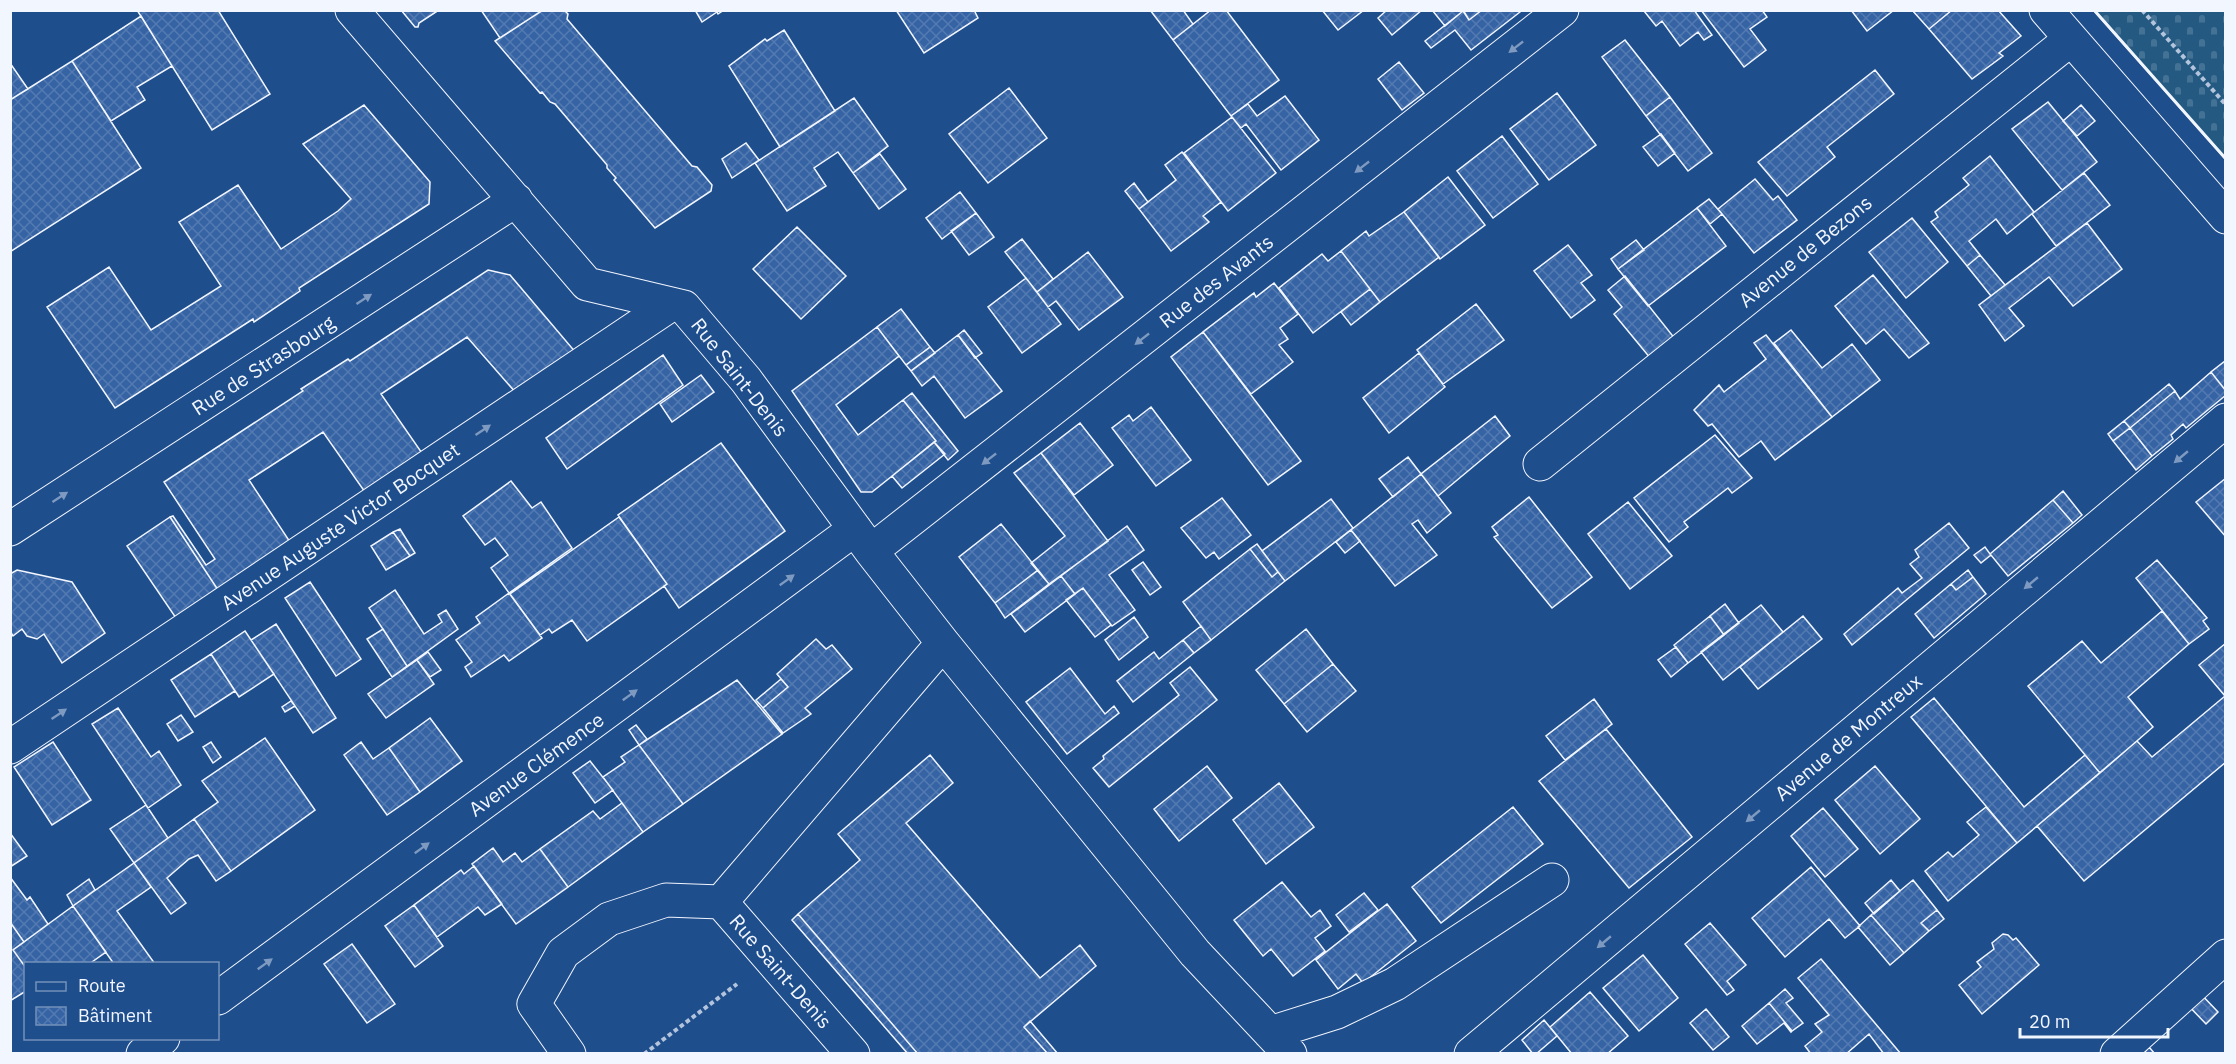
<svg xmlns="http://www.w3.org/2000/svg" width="2236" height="1064" viewBox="0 0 2236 1064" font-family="'IBM Plex Sans',sans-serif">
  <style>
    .cemetery { fill: url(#cemetery-stones); stroke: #a8bbd7; stroke-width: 1.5 }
    .building { fill: url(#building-cross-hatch); stroke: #f2f6ff; stroke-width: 1.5 }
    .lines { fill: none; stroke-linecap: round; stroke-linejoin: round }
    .minor-casing { stroke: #f2f6ff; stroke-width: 35 }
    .path { stroke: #b3c4dc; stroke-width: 4; stroke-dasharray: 4.5 3; stroke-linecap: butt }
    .minor { stroke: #1f4e8c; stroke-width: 33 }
    .wall { stroke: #f2f6ff; stroke-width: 3 }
    .oneway { fill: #7e9ac0 }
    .labels { text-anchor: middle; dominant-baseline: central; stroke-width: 4.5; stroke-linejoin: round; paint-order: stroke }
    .street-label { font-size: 20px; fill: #f2f6ff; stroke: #1f4e8c }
  </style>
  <defs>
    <pattern id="cemetery-stones" width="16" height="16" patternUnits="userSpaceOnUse" patternTransform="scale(1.5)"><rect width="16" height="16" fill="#245a82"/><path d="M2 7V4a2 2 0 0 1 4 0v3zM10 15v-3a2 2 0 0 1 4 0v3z" fill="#447295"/></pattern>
    <pattern id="building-cross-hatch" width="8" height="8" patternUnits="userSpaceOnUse" patternTransform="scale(1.5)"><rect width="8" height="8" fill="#3563a3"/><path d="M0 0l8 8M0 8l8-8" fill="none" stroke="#537ab1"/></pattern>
  </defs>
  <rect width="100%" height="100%" fill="#1f4e8c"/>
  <path class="cemetery" d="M2094,11H2225V159Z"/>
  <path class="building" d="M137,10H218L270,94L212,130Z
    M401,10H439L419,23L418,27H415Z
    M481,10H543L500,38Z
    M543,10H564L568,14L567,19L692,166L697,167L712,185L711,191L655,228L614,180L616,178L607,168V165L555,104L550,102L542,92L540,93L495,41Z
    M695,10H724L718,14L717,12L702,22Z
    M896,10H974L978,18L924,53Z
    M1150,10H1183L1193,24L1173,40Z
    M1211,10H1226L1279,80L1231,116L1173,40Z
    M1322,10H1364L1338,30Z
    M1387,10H1422L1392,35L1378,18Z
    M1432,10H1463V11L1445,26Z
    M1463,10H1482L1469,20Z
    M1482,10H1518L1520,12L1471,50L1455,30L1431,48L1425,41L1463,11L1469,20Z
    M1646,10H1694L1712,35L1704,40L1698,32L1680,46L1662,21L1656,26L1644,11Z
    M1701,10H1762L1767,17L1750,29L1766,50L1744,67Z
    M1851,10H1894L1867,31Z
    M1912,10H1952L1929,29Z
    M1952,10H1998L2021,36L1999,53L2003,56L1972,79L1929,29Z
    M141,16L172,66L137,87L145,100L111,121L72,61Z
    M784,30L835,111L780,147L729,66L765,39L767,41Z
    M1625,40L1670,97L1646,116L1602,57Z
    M72,61L141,168L10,252V100Z
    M1399,62L1424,93L1402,110L1378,79Z
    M10,63L28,89L10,100Z
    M1875,70L1894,94L1827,147L1835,157L1787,196L1758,162Z
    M1009,88L1047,138L988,183L949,134Z
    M1557,93L1596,145L1549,180L1510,129Z
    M1285,96L1319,140L1281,170L1246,124L1241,128L1231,116L1248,104L1257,116Z
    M1670,97L1712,153L1688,171L1646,116Z
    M854,98L888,146L853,173L838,152L814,168L826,186L787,211L755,163Z
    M2048,102L2097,162L2062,190L2012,129Z
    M364,105L430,182L429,204L299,288L300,291L254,322L253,319L115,408L47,307L109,267L151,330L221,286L179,222L238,185L281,249L338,211L351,199L303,144Z
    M2081,105L2095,121L2077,136L2063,121Z
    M1232,117L1276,173L1228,211L1184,153Z
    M1661,134L1675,153L1658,166L1643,147Z
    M1502,136L1538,184L1493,218L1457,171Z
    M746,143L759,160L732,178L722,159Z
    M1182,152L1221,202L1203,216L1209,222L1171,251L1139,209L1176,180L1165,165Z
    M880,154L906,189L879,209L853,173Z
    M1990,156L2034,212L2007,234L1996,219L1969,241L1980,255L1967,266L1931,222L1938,217L1935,212L1969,185L1963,178Z
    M2084,173L2110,205L2056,246L2032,214Z
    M1448,177L1485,225L1440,259L1404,212Z
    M1755,179L1773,200L1778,196L1797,220L1754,253L1718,209Z
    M1134,183L1148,202L1139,209L1125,191Z
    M960,192L976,213L942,239L926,218Z
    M1709,199L1722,214L1710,224L1697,208Z
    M1697,208L1726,246L1648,306L1618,269Z
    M1404,212L1439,257L1380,302L1341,251L1366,231L1369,236Z
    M976,213L994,237L969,255L951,231Z
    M1912,218L1948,262L1906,298L1869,252Z
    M2087,223L2122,269L2073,306L2049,277L2009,308L2024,326L2005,341L1979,305Z
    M797,227L846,276L801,319L753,269Z
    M1022,239L1053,279L1037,292L1005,252Z
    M1636,240L1644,250L1618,269L1611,259Z
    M1568,245L1592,275L1581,283L1595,300L1571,318L1534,271Z
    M1341,251L1370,289L1313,333L1279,288L1322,254L1328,261Z
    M1088,252L1123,297L1079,330L1056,301L1048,307L1037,292Z
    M1980,255L2005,285L1991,296L1967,266Z
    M488,270L510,275L577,354L517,394L467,337L381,394L424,456L367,495L323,432L249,480L292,545L220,593L170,517L173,516L206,565L215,559L164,482L303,391L301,389L348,359L350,361Z
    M1873,275L1929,343L1909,358L1884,329L1866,344L1835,306Z
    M1625,276L1676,340L1651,359L1614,314L1622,307L1608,290Z
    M1026,278L1061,324L1022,353L988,307Z
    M1274,283L1298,314L1280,328L1288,339L1279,345L1293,362L1251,394L1203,332L1254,293L1256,297Z
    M1370,289L1380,302L1351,325L1341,312Z
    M1476,304L1504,340L1443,384L1417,350Z
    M901,309L930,347L906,365L877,327Z
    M877,327L899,356L836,405L858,435L903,400L936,441L872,492H861L792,391Z
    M964,330L982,353L975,358L958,335Z
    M1791,330L1822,368L1852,344L1880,380L1832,417L1774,343Z
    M1203,332L1301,461L1268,485L1171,357Z
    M958,335L1002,391L965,418L934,376L922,386L911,371Z
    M1766,335L1832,417L1775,460L1761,441L1739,457L1712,424L1708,426L1694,410L1719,385L1724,392L1766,359L1754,343Z
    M930,347L935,353L911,371L906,365Z
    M1419,353L1445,387L1389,433L1363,398Z
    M663,355L683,385L567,469L546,438Z
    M2225,361H2226V391L2211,372Z
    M2211,372L2226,391V395L2186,428L2183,424L2171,435L2173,439L2152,456L2130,428L2175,391L2180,399Z
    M701,375L714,392L672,422L660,404Z
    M2169,384L2175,391L2130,428L2124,421Z
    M912,393L958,451L948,460L934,442L936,441L903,400Z
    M1151,407L1191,460L1156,486L1112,428L1129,415L1133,421Z
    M1495,416L1510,436L1438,496L1421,474Z
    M2124,421L2130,428L2113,441L2108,434Z
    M1080,423L1113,465L1074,495L1041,453Z
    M2130,428L2152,456L2136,470L2113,441Z
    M1715,435L1752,478L1732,493L1728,488L1684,522L1688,527L1669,542L1634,498Z
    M934,442L945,454L902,488L892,476Z
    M721,443L785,531L679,608L664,586L667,584L618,515Z
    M1041,453L1108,541L1049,584L1031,563L1065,536L1014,473Z
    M1408,457L1421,474L1393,497L1379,479Z
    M1421,474L1451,513L1427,533L1418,520L1412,524L1437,555L1395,586L1351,530Z
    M2226,478V537L2196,502Z
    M511,481L532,508L541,502L572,548L509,593L491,568L508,555L495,538L485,545L463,516Z
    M2063,491L2082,515L2073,523L2053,500Z
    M1529,497L1592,577L1552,608L1494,537L1498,535L1492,527Z
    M1222,498L1251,535L1219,559L1214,552L1206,558L1181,528Z
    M1331,499L1353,528L1285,581L1262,551Z
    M2053,500L2073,523L2008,576L1991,555L1981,563L1974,555L1985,547L1990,554Z
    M1628,502L1672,556L1630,589L1588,534Z
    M170,517L220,593L178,621L127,546Z
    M619,517L667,584L587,641L572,620L552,633L549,629L540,635L510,594Z
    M1949,523L1969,548L1852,645L1844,634L1898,588L1902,593L1922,578L1910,564L1919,557L1915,550Z
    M1001,524L1038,570L995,603L959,557Z
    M1127,526L1144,550L1109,575L1135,610L1112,626L1083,588L1075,594L1061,576Z
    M400,529L415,553L410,556L393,532Z
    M1351,530L1360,541L1345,553L1336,542Z
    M393,532L410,556L386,570L371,546Z
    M1257,544L1278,572L1272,577L1250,549Z
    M1250,549L1272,577L1278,572L1285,581L1211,640L1183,602Z
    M2157,560L2207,618L2203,621L2209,629L2189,644L2136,578Z
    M1143,562L1161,587L1150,595L1132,570Z
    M17,570L72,582L105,633L62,663L44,634L37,639L27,636L22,629L13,636L10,631V574Z
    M1038,570L1049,584L1005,618L995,603Z
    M1968,570L1973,577L1956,590L1951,584Z
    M1061,576L1075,594L1025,632L1011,614Z
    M1973,577L1986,594L1934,638L1915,614L1951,584L1956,590Z
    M310,582L361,659L336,676L285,598Z
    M1083,588L1111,625L1095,637L1066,600Z
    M395,590L424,634L442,622L438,615L446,610L458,629L407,666L369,608Z
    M509,593L542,638L509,661L504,655L471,677L465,667L472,662L456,640L480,623L476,617Z
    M1725,604L1739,623L1724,635L1710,616Z
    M1761,605L1783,632L1723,680L1701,652Z
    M2162,611L2189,644L2128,697L2153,727L2100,773L2028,686L2082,641L2101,663Z
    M1710,616L1724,635L1688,663L1674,645Z
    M1803,616L1822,639L1758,689L1740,667Z
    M1134,617L1148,637L1119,660L1105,640Z
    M276,624L336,718L313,733L251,640Z
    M1201,626L1211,640L1194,653L1183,640Z
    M383,629L407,666L392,677L367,639Z
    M1306,629L1333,664L1284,704L1256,670Z
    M245,631L274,674L239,697L211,654Z
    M816,639L826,649L832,645L852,669L805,708L811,714L783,733L763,708L788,687L777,674Z
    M1183,640L1194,653L1133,702L1117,681L1154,652L1159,659Z
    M2226,643V762L2084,881L2037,826L2137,741L2152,757L2225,696L2199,665Z
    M1676,647L1688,663L1671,677L1658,660Z
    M428,652L441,670L430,677L417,660Z
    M211,654L235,691L195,717L171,680Z
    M417,660L434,684L386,718L368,694Z
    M1333,664L1356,691L1307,732L1284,704Z
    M1190,667L1217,700L1109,787L1093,768L1104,759L1103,756L1179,695L1170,683Z
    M1070,668L1105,714L1114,706L1119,713L1067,754L1026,702Z
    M781,679L788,687L763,708L756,700Z
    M737,680L782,734L683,804L639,745Z
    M1934,698L2024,807L2085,755L2100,773L2017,843L1911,717Z
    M1594,699L1612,724L1565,760L1546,736Z
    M291,701L295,706L285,712L282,707Z
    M118,708L151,757L159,751L181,785L148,808L92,724Z
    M181,715L193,732L178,741L167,724Z
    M430,718L462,761L420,792L389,748Z
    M636,725L647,739L639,745L629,730Z
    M1606,729L1692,837L1629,888L1539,781Z
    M265,738L315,810L231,871L194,819L218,802L202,781Z
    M53,742L91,800L52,825L14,767Z
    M211,742L221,757L213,763L203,747Z
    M361,742L373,759L389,748L420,792L387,815L344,755Z
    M639,745L683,804L643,832L603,777L625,762L621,757Z
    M930,755L953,783L906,823L1040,978L1080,945L1096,966L1024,1027L1048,1054H918L798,914L860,860L838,834Z
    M590,761L613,790L595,803L573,773Z
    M1207,766L1232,798L1179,841L1154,809Z
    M1875,766L1920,819L1880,854L1835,800Z
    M1279,783L1314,827L1266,864L1233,820Z
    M622,803L643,832L568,887L540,849L593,811L600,819Z
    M146,805L168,838L134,863L110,829Z
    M1513,807L1543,844L1441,923L1412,887Z
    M1986,807L2017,843L1948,901L1925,871L1948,852L1953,857L1979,835L1967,822Z
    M1823,808L1858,849L1825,877L1791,836Z
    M194,819L231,871L216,881L198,855L189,859L167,878L186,903L171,914L134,863Z
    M10,833L27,856L10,867Z
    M493,848L503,862L515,853L522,862L540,849L568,887L516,924L472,864Z
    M134,863L151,887L117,911L155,964H114L73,906Z
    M474,866L502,904L485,915L478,907L437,937L414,905L461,870L464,874Z
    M1811,867L1860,926L1845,938L1829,919L1785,957L1752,918Z
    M10,877L27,900L30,897L48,924L24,942L10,922Z
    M89,879L95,890L73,906L67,895Z
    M1891,880L1900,891L1874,914L1865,903Z
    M1913,880L1937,910L1921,923L1929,931L1904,953L1871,915Z
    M1282,882L1311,917L1320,910L1331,926L1315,938L1325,951L1293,976L1271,949L1263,956L1234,920Z
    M1364,893L1378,910L1349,932L1336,915Z
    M1387,904L1416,941L1363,983L1356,974L1338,989L1316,960Z
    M414,905L443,946L415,967L385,926Z
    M73,906L106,952L89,964H26V968L13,950Z
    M1937,910L1944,919L1929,931L1921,923Z
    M798,914L918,1054H908L792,920Z
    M1871,915L1904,953L1890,965L1858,927Z
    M10,922L24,942L13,950L26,968V991L10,1001Z
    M1710,923L1746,965L1727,981L1734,990L1727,995L1685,944Z
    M2003,934L2008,935L2013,940L2016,938L2039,965L1982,1014L1959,985L1981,967L1977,962L1994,949L1992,943Z
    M352,944L395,1004L367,1023L324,964Z
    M1643,955L1678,998L1639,1031L1603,988Z
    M1821,959L1901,1054H1884L1869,1034L1846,1054H1811L1805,1046L1822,1032L1815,1024L1829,1015L1798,978Z
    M1785,989L1793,998L1786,1003L1803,1023L1792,1031L1769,1003Z
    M2198,991L2218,1012L2206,1024L2185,1002Z
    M1590,992L1628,1036L1607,1054H1572L1550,1027Z
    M1769,1003L1792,1031L1791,1032L1784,1023L1757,1044L1742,1026Z
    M1706,1009L1729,1037L1713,1050L1690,1023Z
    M1544,1020L1557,1036L1536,1054H1533L1522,1040Z
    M1030,1021L1058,1054H1048L1024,1027Z
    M2149,1047L2155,1054H2143Z"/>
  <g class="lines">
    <defs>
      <path id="minor" d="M352,10L587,284L684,307L746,380L871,551L943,643L1195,953L1290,1054
        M2046,10L2226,217
        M1540,464L2071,39
        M10,529L516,200
        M871,551L1562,10
        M10,747L670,305
        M218,998L855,529
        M1270,1033L1337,1012L1395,984L1552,880
        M143,1054L163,1038
        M569,1054L534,1004L563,953L609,919L666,900L721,902
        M853,1054L721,902L943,643
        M1471,1054L2226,420
        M2117,1054L2226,956"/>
    </defs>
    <use href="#minor" class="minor-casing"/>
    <path class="path" d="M2142,10L2226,105
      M644,1054L737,984"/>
    <use href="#minor" class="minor"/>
    <path class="wall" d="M2094,10L2226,159"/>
  </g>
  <defs><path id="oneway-solid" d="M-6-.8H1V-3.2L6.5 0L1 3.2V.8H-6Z" transform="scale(1.5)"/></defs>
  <g class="oneway">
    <use href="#oneway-solid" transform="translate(1516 47) rotate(142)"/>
    <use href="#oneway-solid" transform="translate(1362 167) rotate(142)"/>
    <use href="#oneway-solid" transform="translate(364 299) rotate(-33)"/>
    <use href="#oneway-solid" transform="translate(1142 339) rotate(142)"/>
    <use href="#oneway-solid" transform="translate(483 430) rotate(-34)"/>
    <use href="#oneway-solid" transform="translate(2181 457) rotate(140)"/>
    <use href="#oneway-solid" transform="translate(989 459) rotate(142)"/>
    <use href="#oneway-solid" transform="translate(60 497) rotate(-33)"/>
    <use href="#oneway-solid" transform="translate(787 580) rotate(-36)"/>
    <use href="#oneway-solid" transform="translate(2031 583) rotate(140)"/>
    <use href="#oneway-solid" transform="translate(630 695) rotate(-36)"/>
    <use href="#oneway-solid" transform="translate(59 714) rotate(-34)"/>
    <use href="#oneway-solid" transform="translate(1753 816) rotate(140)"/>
    <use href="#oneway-solid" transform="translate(422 848) rotate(-36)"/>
    <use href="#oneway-solid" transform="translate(1604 942) rotate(140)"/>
    <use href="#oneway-solid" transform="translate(265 964) rotate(-36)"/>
  </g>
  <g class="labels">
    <g class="street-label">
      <text transform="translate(1805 251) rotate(-39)">Avenue de Bezons</text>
      <text transform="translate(1216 281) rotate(-38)">Rue des Avants</text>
      <text transform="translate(263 365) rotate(-33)">Rue de Strasbourg</text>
      <text transform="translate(740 377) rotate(52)">Rue Saint-Denis</text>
      <text transform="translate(340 526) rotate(-34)">Avenue Auguste Victor Bocquet</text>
      <text transform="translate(1848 737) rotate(-40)">Avenue de Montreux</text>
      <text transform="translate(536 764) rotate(-36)">Avenue Clémence</text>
      <text transform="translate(781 971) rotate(49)">Rue Saint-Denis</text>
    </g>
  </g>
  <rect width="2236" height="1064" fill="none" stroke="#f2f6ff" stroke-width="24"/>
  <rect x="24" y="962" width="195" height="78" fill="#1f4e8c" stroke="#7391ba" stroke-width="1.5"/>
  <rect x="36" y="982" width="30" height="9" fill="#1f4e8c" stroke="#7391ba" stroke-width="1.5"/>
  <text x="78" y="992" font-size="18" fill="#f2f6ff">Route</text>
  <rect x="36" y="1007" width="30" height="18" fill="url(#building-cross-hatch)" stroke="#7391ba" stroke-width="1.5"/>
  <text x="78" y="1022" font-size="18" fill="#f2f6ff">Bâtiment</text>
  <path d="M2020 1028v9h148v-9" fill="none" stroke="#f2f6ff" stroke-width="3"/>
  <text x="2029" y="1028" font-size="18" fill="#f2f6ff" stroke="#1f4e8c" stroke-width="4.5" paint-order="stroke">20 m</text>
</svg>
